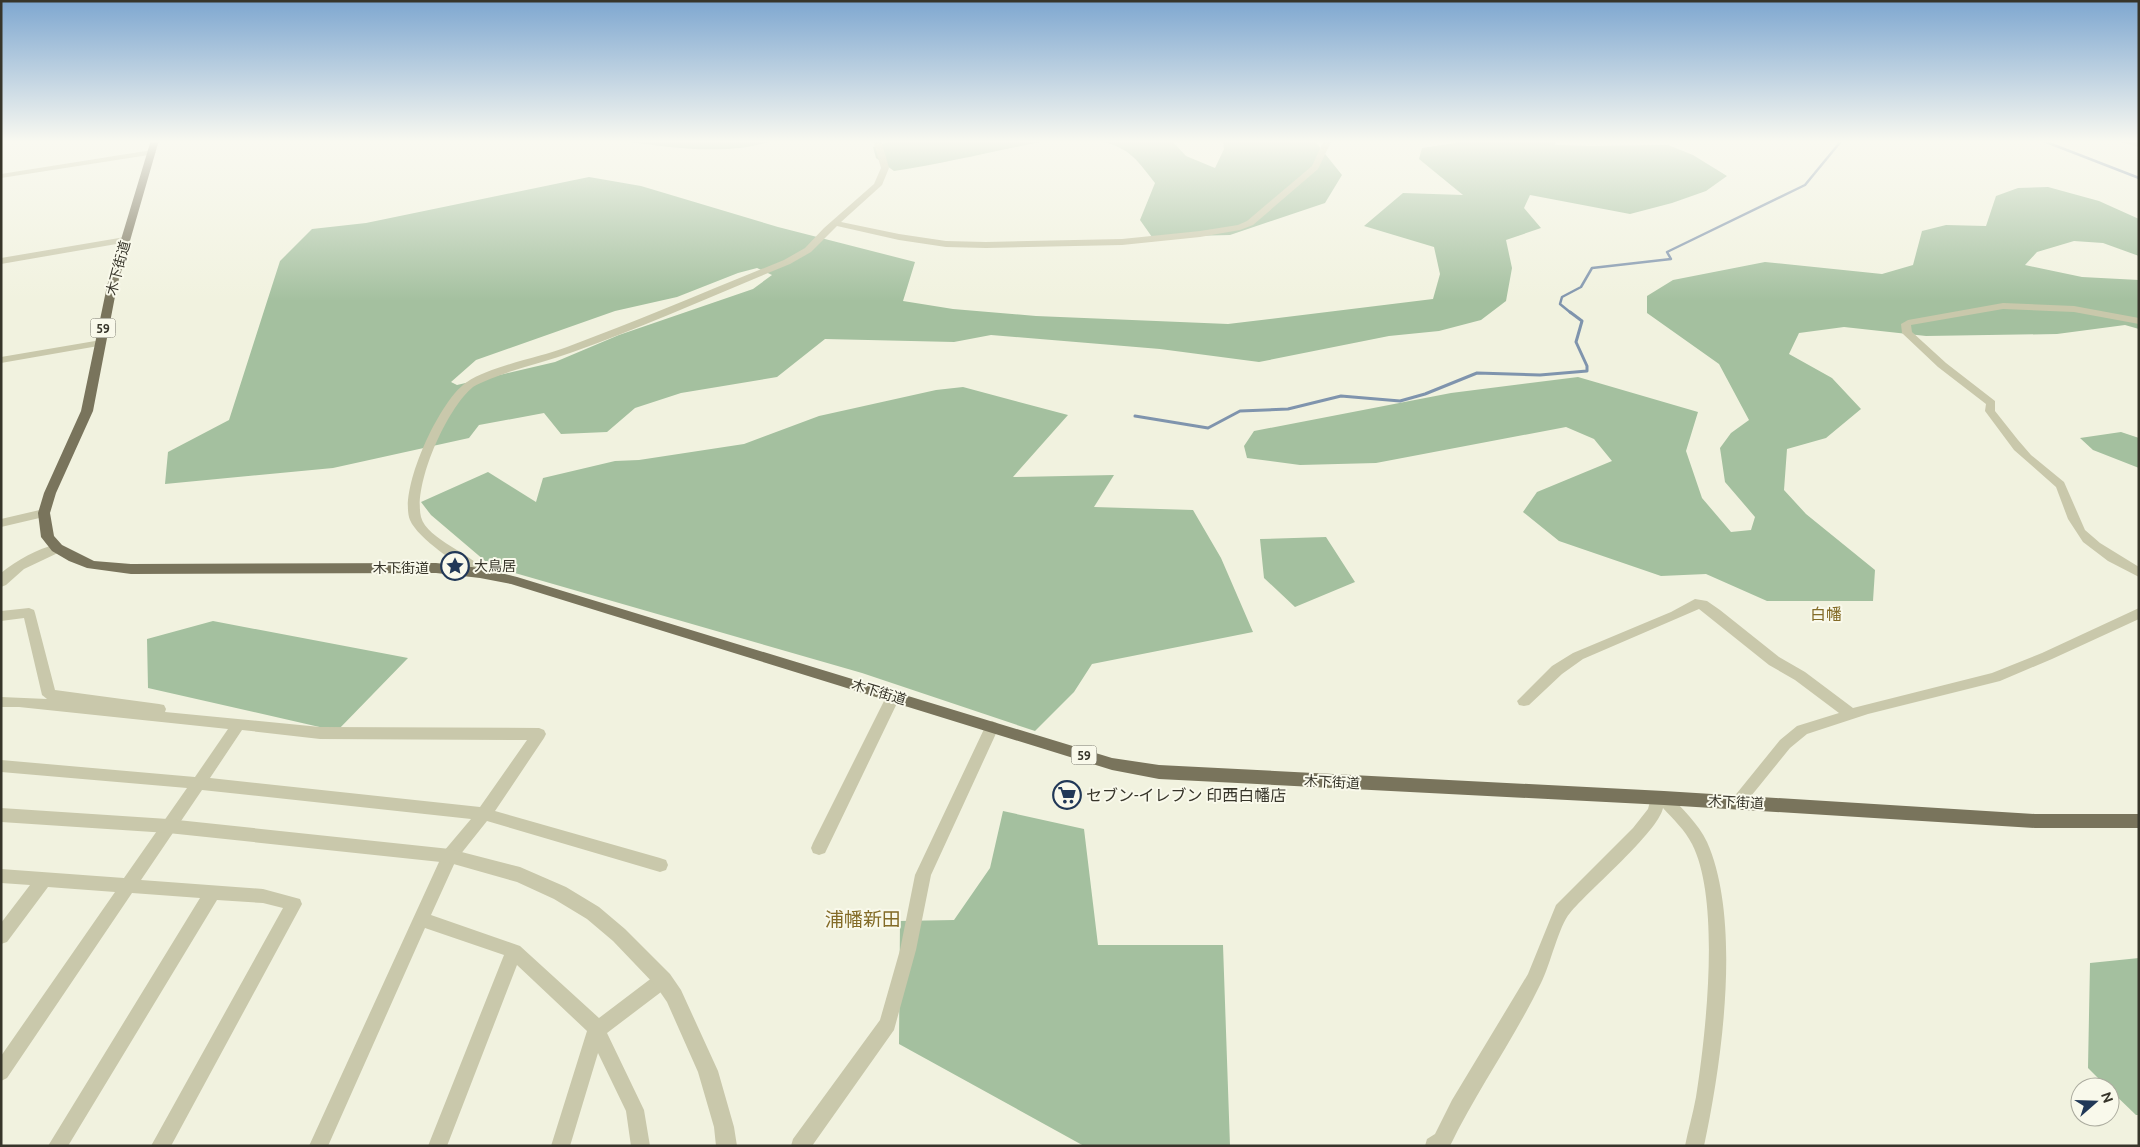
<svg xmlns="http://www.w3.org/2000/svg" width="2140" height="1147" viewBox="0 0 2140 1147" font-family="Ubuntu,'Noto Sans JP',sans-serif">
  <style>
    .green { fill: #a4c09f; fill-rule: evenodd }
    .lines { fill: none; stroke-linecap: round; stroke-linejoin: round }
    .stream-far1 { stroke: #7f94ad; stroke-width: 2.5 }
    .stream { stroke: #7f94ad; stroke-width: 3 }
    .minor { fill: #c9c8ab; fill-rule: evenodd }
    .tertiary { fill: #c9c8ab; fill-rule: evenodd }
    .primary { fill: #79745c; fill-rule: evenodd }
    .labels { text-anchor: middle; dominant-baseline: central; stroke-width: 4; stroke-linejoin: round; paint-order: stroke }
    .shield { fill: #f9f9eb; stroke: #717064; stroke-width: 1 }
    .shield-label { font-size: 12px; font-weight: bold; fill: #37352a }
    .street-label { font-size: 14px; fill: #37352a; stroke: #f9f9eb }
    .poi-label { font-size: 14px; fill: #37352a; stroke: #f9f9eb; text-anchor: start }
    .quarter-label { font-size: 16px; fill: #836b27; stroke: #f9f9eb }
    .near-poi-label { font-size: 16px; fill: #37352a; stroke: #f9f9eb; text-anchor: start }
    .near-quarter-label { font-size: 19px; fill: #836b27; stroke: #f9f9eb }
  </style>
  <rect width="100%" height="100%" fill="#f1f2df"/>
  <path class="green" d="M617,140H774C729,157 665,147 617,140Z
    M895,140H1050C998,150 947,163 894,171L876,158L873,147Z
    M1094,140H1171L1186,156L1215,168L1224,149L1223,140H1314L1342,175L1325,203L1230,235L1152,237L1140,220L1155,183C1135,157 1128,146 1094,140Z
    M1454,140H1556L1555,145L1591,146L1668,145L1693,155L1727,176L1706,191L1672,203L1630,214L1530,195L1524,208L1541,228L1506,240L1512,268L1506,301L1481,320L1439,331L1389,336L1259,362L1160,349L991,335L954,342L825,339L777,377L681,393L635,408L607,432L561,434L544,413L479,425L469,438L333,468L165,484L168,452L229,420L280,261L312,229L366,223L589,177L641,186L778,227L915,262L903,301L953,309L1036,316L1228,324L1433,299L1440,274L1434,247L1364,226L1403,193L1463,195L1419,159L1422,148L1456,143ZM757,268L772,275L753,289L619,335L555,362L457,385L451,382L476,360L615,311L677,297L738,273Z
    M2048,187L2099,201L2139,219V256L2103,243L2074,241L2037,252L2025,265L2082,277L2139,280V329L2125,325L2057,334L1926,336L1844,327L1799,333L1789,354L1832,378L1861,409L1826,438L1787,449L1784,490L1806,514L1875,570L1873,601H1767L1706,574L1661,576L1559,541L1523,512L1537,492L1612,461L1594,439L1566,427L1376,463L1300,465L1247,458L1244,446L1254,431L1451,393L1578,377L1698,412L1686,451L1702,498L1731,532L1751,530L1755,517L1725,482L1720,448L1731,433L1749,420L1719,364L1647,313V296L1673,280L1765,262L1882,274L1913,265L1922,231L1946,225L1986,226L1996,196L2018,188Z
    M963,387L1068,415L1013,477L1114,475L1094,507L1193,510L1221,558L1253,632L1092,664L1074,692L1035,731L862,673L491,566L431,515L421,502L488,472L536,502L543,478L615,461L639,460L744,444L819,416L936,390Z
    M2121,432L2139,438V468L2093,450L2080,438Z
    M1326,537L1355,582L1295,607L1264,578L1260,539Z
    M213,621L408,658L337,731L148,688L147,639Z
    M1003,811L1084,829L1098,945H1223L1230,1146H1084L899,1044L900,921L954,920L990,868Z
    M2139,958V1115H2136L2110,1090V1087H2107L2088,1068L2090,963Z"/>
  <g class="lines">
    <path class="stream-far1" d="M2041,140L2139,178
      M1571,313L1560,304L1562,297L1581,287L1592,268L1671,259L1667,252L1805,185L1842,140"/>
    <path class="stream" d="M1135,416L1208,428L1240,411L1288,409L1341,396L1400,401L1425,394L1477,373L1540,375L1587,371V366L1576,342L1582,321L1570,312"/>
    <path class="minor" d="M873,140H881L889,168L882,185L841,222L899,234L946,241L986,242L1122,239L1200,231L1238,225L1247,221L1312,166L1324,140H1332L1318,169L1253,225L1240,230L1200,237L1122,245L986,248L946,247L899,240L837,226L811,252L790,264C718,293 646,326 573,352C545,362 517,368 490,379C484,382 477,384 473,387C447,408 413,484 421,517C427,540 474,554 486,573L480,577L476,576C458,564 418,539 410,520C398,490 440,399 467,382C490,366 538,358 567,347C640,320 712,289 784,260L805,248L824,228L874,184L881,168Z
      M2119,140L2139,142V147L2120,142Z
      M152,150L156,152L155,154L1,178V174Z
      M125,237L128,238V242L1,264V258Z
      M2003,303L2074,306L2139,318V324L2074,312L2003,309L1911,325L1912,332L1946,363L1995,401V411L2018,440L2031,455L2064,482L2085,530L2100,543L2139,567V577L2108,561L2083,542L2068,519L2056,487L2014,450L1985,411L1986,404L1938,367L1902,333L1901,324L1908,320Z
      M101,340L106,343L104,345L1,363V357Z
      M44,509L48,510L50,513L48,516L1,527V519Z
      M1695,599L1707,601L1720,610L1779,657L1805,672L1853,708L1992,673L2042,653L2139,608V619L2052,659L2000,681L1868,714L1807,734L1790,748L1743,806L1738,808L1733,806L1730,802L1733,798L1780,740L1797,726L1839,713L1795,680L1769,665L1699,609L1583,659L1562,674L1529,705L1524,706L1519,705L1517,701L1552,666L1573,653L1671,612Z
      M29,608L34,610L35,613L55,690L159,704L164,705L166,709L165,712L320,727L539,728L544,730L546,734L544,738L495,811L660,858L666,860L668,865L666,870L660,872L487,821L456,860L431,915L520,946L599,1018L657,974L663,972L669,974L672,980L669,986L607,1033L644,1110L650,1146H631L626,1111L598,1053L570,1146H551L587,1031L517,965L447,1146H428L504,955L425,928L328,1146H309L444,851L471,819L202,790L141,880L263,889L300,899L302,904L171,1146H151L283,908L263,903L217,900L68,1146H48L200,898L132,893L7,1078L1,1081V1056L115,892L48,887L7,942L1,944V923L30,885L1,883V869L124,878L187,788L1,772V760L195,777L228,729L19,707H1V697L47,699L42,695L24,618L1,621V611ZM242,730L320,739L527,740L480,807L210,778Z
      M893,692L898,693L900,697L825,853L819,855L813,853L811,848L813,843L888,693Z
      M992,721L997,723L999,727L931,875L916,950L894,1030L812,1146H791L793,1139L880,1020L900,950L915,875L985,727L987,723Z
      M1657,792L1669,794C1682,809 1698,823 1707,842C1742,921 1722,1062 1704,1146H1685C1688,1130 1693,1114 1696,1097C1706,1033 1721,901 1692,844C1685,830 1673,819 1663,808C1658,832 1589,890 1570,913C1559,925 1550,966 1541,983C1514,1039 1477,1090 1450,1146H1425L1427,1139L1435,1134L1452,1100L1528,974L1556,905L1633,828L1648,809L1652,794Z"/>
    <path class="tertiary" d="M57,544L62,545L64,548L62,551L24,569L6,585L1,587V573C17,560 37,549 57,544Z
      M1,808L168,819L450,849L520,867L566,887L599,907L625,929L670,974L681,990L718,1071L734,1127L737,1146H716L714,1127L698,1072L667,1002L656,986L613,941L587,919L554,899L517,882L450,863L168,833L1,822Z"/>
    <path class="primary" d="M151,140H159L117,286L93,411L56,493L50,513L54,536L62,545L94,561L131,564L436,563L480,568L517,577L1112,758L1159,765L1664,791L2035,814H2139V828H2035L1664,805L1159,779L1112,770L511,584L480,578L436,573L131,574L87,568L69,561L52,551L41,537L38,513L44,493L81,411L107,286Z"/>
  </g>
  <linearGradient id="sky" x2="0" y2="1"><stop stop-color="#7ea7d0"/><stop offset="0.47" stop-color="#f9f9f1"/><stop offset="1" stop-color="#f9f9f1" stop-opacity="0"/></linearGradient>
  <rect width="2140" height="301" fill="url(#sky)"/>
  <defs>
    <symbol id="sight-ring" viewBox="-11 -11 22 22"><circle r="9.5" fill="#f9f9eb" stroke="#213857" stroke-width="1.5"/><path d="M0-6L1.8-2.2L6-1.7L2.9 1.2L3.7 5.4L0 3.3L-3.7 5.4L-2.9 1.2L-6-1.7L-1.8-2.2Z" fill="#213857"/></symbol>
    <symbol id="supermarket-ring" viewBox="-11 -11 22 22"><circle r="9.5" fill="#f9f9eb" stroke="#213857" stroke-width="1.5"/><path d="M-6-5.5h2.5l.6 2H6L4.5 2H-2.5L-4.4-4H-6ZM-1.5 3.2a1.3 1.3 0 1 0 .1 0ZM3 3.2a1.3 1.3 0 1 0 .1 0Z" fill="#213857"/></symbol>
  </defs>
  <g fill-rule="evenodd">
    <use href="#sight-ring" x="439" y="550" width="32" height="32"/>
    <use href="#supermarket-ring" x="1051" y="779" width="32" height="32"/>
  </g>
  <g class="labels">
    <g class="shield">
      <rect x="90.5" y="318.5" width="25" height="19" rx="4"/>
      <rect x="1071.5" y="745.5" width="25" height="19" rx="4"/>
    </g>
    <g class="shield-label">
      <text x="103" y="328">59</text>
      <text x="1084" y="755">59</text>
    </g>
    <g class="street-label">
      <text transform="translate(118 268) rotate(-75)">木下街道</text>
      <text x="401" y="568">木下街道</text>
      <text transform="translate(879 692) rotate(17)">木下街道</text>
      <text transform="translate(1332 782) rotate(3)">木下街道</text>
      <text transform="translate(1736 802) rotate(3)">木下街道</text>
    </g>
    <g class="poi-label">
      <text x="474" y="566">大鳥居</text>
    </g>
    <g class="quarter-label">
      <text x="1826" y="614">白幡</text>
    </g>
    <g class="near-poi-label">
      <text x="1086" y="795">セブン-イレブン 印西白幡店</text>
    </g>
    <g class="near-quarter-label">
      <text x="863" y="919">浦幡新田</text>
    </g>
  </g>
  <rect width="2140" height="1147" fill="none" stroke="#37352a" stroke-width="5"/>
  <g transform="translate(2095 1102) rotate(70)"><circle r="24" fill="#f9f9eb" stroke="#abab9e"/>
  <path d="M0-4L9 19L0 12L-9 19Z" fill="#213857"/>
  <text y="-8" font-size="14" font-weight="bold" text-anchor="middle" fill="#37352a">N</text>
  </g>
</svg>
